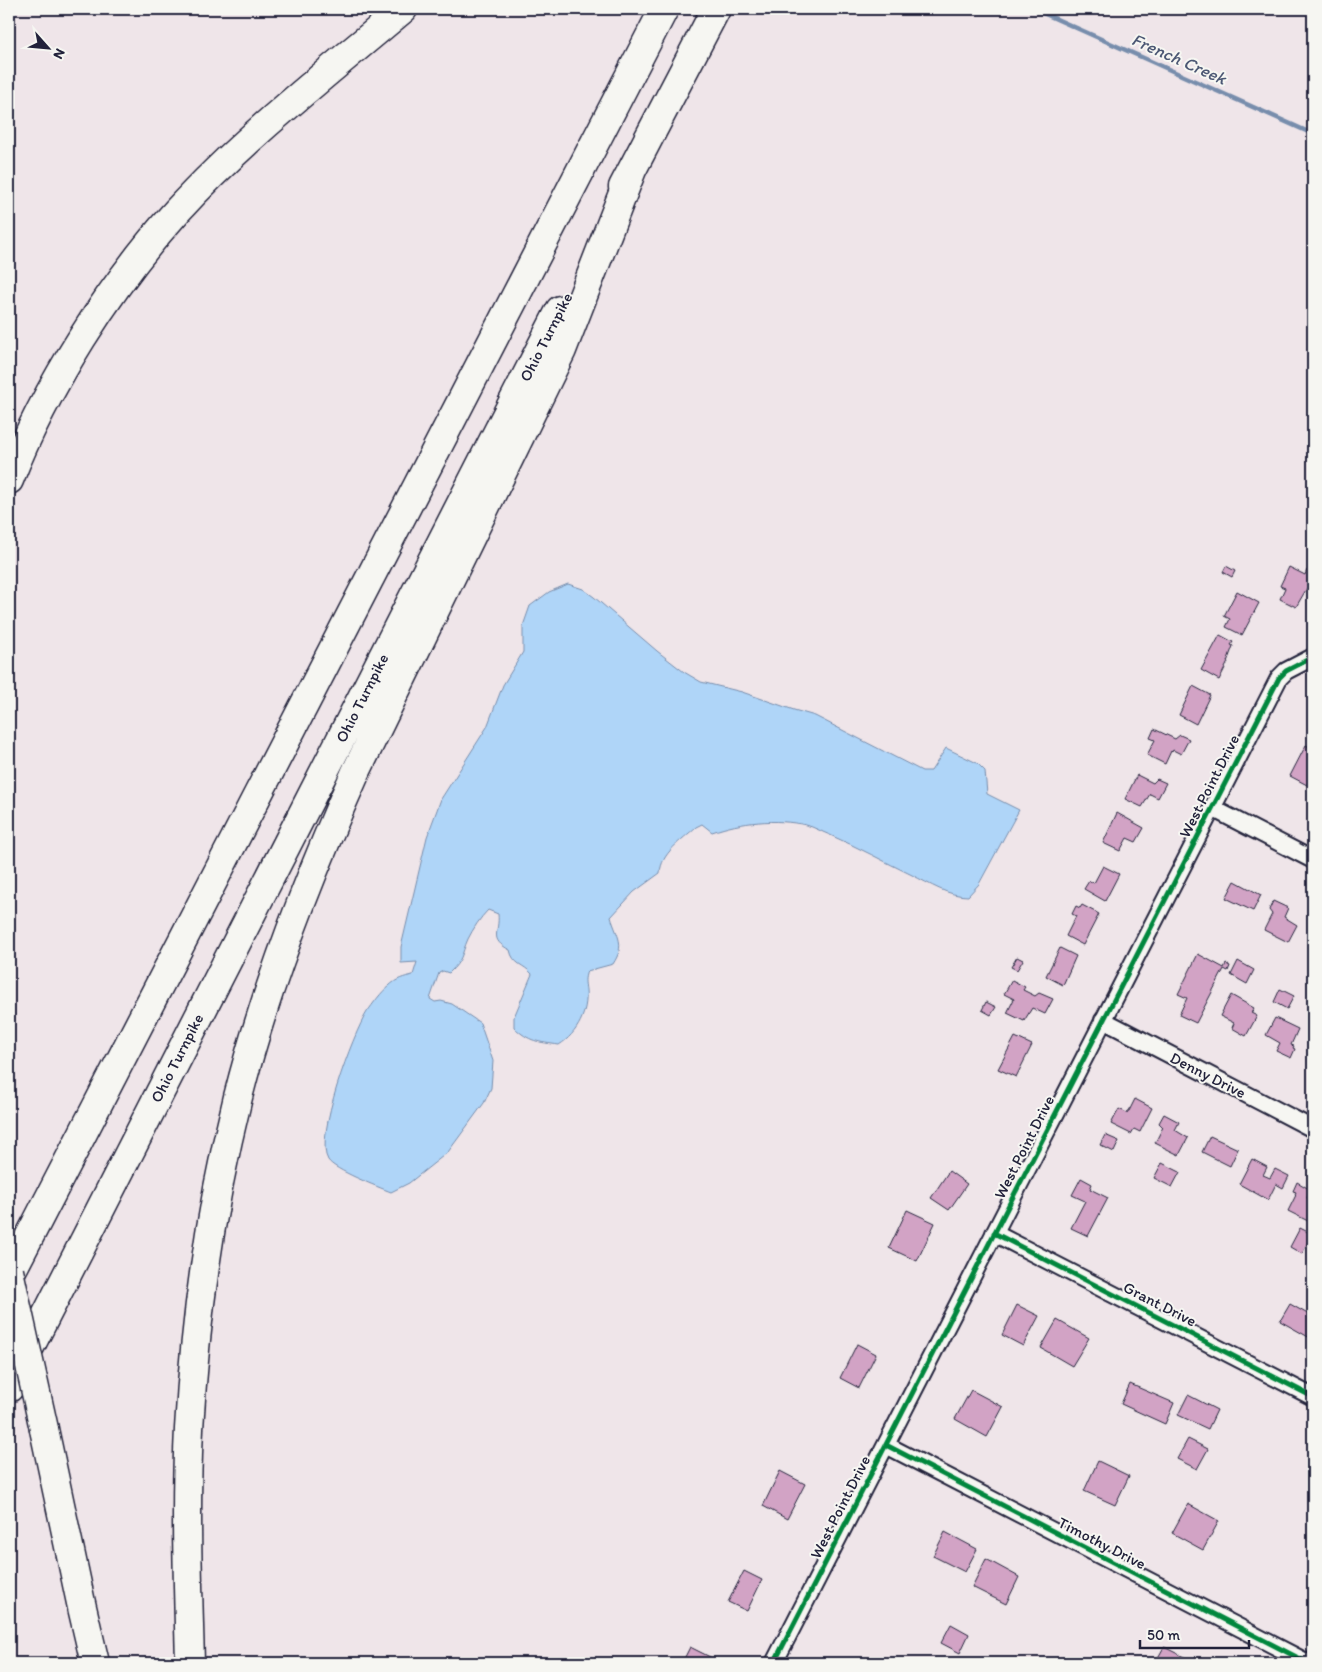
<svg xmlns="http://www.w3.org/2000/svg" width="1322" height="1672" viewBox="0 0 1322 1672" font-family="Itim,sans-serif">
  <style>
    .water { fill: #afd5f8; stroke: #778dac }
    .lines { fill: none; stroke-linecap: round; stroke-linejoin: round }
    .stream { stroke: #778dac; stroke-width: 4.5 }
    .building { fill: #d2a3c5; stroke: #22223b }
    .street-casing { stroke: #22223b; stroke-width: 20 }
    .highway-casing { stroke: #22223b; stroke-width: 31 }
    .street { stroke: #f6f6f2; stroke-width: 16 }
    .highway { stroke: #f6f6f2; stroke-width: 28 }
    .highway-bridge-casing { stroke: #22223b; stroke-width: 31; stroke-linecap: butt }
    .highway-bridge { stroke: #f6f6f2; stroke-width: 28 }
    .cycleway-casing { stroke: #f6f6f2; stroke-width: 8 }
    .cycleway { stroke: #00873e; stroke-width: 5 }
    .labels { text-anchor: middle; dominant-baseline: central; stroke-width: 4; stroke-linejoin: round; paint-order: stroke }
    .street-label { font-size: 16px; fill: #22223b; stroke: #f6f6f2 }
    .water-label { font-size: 18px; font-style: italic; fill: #4c5874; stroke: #f6f6f2 }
  </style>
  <rect width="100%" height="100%" fill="#efe5e9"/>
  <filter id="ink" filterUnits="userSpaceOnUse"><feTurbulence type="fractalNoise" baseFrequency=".02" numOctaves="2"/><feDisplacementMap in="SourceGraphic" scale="10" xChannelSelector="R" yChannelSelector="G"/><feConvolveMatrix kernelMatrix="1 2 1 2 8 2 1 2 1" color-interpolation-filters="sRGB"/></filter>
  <g filter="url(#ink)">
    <path class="water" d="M568,584L583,589L594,597L657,651L684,672L701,682L742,692L794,710L815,716L922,771H931L946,748L977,763L985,771L987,794L1019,810L979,884L968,896C948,896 930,884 912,875C885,862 858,847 830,835C822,832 814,827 806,825C775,818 741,822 712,832L702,824L696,827C682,840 661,853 660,873L634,892L611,917C617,937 626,944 613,964L587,971C584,979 585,982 586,990C588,1012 578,1033 559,1045C539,1042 529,1042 514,1027V1017L532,974C524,964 513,965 510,950C488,939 500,933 498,914L488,910C480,918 473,929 468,939C461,955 463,960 449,973L443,971L439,973L430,999L435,1002L441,1001L452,1004L480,1023L493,1061L491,1088L484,1103L448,1152L409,1183L391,1192C378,1187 334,1170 328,1160C314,1138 353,1034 367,1012C373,1004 381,992 389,986C396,979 404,977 413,975L417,962L401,963V947L427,837L441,799L487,727L503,685L523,652V626L530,606L549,592Z"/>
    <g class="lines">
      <path class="stream" d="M1034,9L1313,134"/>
    </g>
    <path class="building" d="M1226,566L1235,571L1232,577L1223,572Z
      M1289,567L1305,575L1307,570L1313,573V591L1307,588L1296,607L1280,599L1285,588L1280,586Z
      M1237,591L1259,603L1242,635L1226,627L1230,619L1224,616Z
      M1220,635L1233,642L1231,645L1233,646L1227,662H1228L1219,680L1201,670Z
      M1193,686L1210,695L1196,724L1179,715Z
      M1154,729L1175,739L1180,735L1189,739L1181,754L1173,750L1172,752L1171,751L1165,764L1147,755L1155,740L1150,738Z
      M1306,745L1313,749V772L1307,785L1290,776Z
      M1137,775L1153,783L1157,779L1166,783L1158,798L1150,794L1142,807L1125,799Z
      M1117,813L1144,828L1136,842L1127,838L1120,851L1103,843Z
      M1103,866L1119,874L1105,901L1084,889L1089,881L1094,883Z
      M1235,881L1261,895L1253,911L1226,898Z
      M1273,901L1288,908L1284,917L1297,925L1288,942L1264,930L1272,914L1269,910Z
      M1082,905L1099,914L1083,945L1066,936L1076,916L1072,914L1076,906L1080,908Z
      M1060,948L1076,956L1063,985L1046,976Z
      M1198,954L1224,968L1226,964L1230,966L1228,971L1224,969L1196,1023L1179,1015L1187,998L1178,994Z
      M1017,957L1023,960L1017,970L1011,967Z
      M1238,961L1254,970L1247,984L1231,975Z
      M1012,980L1025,987L1023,990L1035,996L1039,993L1053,999L1045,1014L1032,1008L1024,1021L1007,1013L1014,999L1004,994Z
      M1280,989L1294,996L1287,1009L1274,1002Z
      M1231,995L1254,1008L1251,1013L1257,1016L1246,1036L1232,1028L1234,1023L1220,1016Z
      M986,1002L996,1007L991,1015L982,1010Z
      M1275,1018L1298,1029L1291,1045L1294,1046L1293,1048L1295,1049L1291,1058L1276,1051L1280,1043L1266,1035Z
      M1015,1037L1032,1045L1016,1077L998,1069Z
      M1135,1099L1152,1108L1140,1132L1134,1129L1131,1134L1111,1124L1119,1109L1127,1113L1128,1111H1129Z
      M1164,1114L1179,1122L1175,1130L1188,1138L1179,1155L1155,1143L1163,1127L1159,1123Z
      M1105,1135L1119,1141L1114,1152L1100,1145Z
      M1210,1136L1238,1149L1230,1166L1202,1152Z
      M1252,1159L1267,1167L1263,1175L1270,1178L1275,1169L1289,1176L1283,1188L1276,1184L1268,1200L1239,1184Z
      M1162,1163L1180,1172L1172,1187L1154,1178Z
      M949,1171L967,1184L949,1210L931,1198Z
      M1081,1178L1092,1184L1090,1189L1108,1198L1088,1236L1071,1228L1085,1201L1072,1195Z
      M1297,1182L1311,1190L1307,1198L1313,1202V1220L1312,1223L1288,1211L1296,1195L1295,1194L1296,1192L1293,1191Z
      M907,1210L935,1223L917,1261L889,1248Z
      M1300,1228L1312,1234L1302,1254L1290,1247Z
      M1290,1304L1313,1317V1336L1312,1339L1280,1321Z
      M1017,1305L1039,1316L1023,1346L1002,1335Z
      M1057,1320L1089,1338L1072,1366L1041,1348Z
      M857,1344L876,1354L859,1388L840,1378Z
      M1130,1384L1174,1403L1165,1424L1121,1404Z
      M971,1390L1003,1407L987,1437L955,1419Z
      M1188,1395L1217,1410L1208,1429L1178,1415Z
      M1188,1439L1208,1449L1197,1469L1177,1459Z
      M1098,1461L1129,1476L1115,1505L1084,1491Z
      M780,1471L805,1484L787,1519L763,1506Z
      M1188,1504L1219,1521L1203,1550L1172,1533Z
      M945,1532L977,1549L965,1572L933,1556Z
      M986,1559L1019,1577L1006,1604L972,1587Z
      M744,1571L762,1580L747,1611L728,1602Z
      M951,1624L969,1634L960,1653L941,1643Z
      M690,1647L718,1661L717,1663H682Z
      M1164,1647L1196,1663H1155Z"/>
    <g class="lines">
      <defs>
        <path id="street" d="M1212,808L1313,860
          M1103,1020L1313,1129
          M994,1233L1313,1397
          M886,1445L1308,1663
          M774,1663L1279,678L1286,671L1313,657"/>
        <path id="highway" d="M623,187L716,9
          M9,480C45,388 111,284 177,211C245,137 326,74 403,9
          M9,1276L664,9
          M9,1388L560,310
          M44,1429L81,1603L95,1663
          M190,1663C188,1585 185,1507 189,1429C195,1318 211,1205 238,1097C266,986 308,879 355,774L562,350L632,170"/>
      </defs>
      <use href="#street" class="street-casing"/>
      <use href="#highway" class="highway-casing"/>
      <use href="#street" class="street"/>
      <use href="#highway" class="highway"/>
      <defs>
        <path id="highway-bridge" d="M9,1271L44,1429"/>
      </defs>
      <use href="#highway-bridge" class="highway-bridge-casing"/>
      <use href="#highway-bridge" class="highway-bridge"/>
      <defs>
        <path id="cycleway" d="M994,1233L1313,1397
          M886,1445L1308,1663
          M774,1663L1279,678L1286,671L1313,657"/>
      </defs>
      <use href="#cycleway" class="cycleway-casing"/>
      <use href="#cycleway" class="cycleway"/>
    </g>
  </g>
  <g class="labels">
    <g class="street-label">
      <text transform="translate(546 337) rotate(-63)">Ohio Turnpike</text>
      <text transform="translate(362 698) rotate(-63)">Ohio Turnpike</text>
      <text transform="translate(1209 786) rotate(-63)">West Point Drive</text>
      <text transform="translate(177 1058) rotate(-63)">Ohio Turnpike</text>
      <text transform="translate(1208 1075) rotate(27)">Denny Drive</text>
      <text transform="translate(1024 1147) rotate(-63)">West Point Drive</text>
      <text transform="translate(1160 1304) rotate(27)">Grant Drive</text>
      <text transform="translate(840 1507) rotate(-63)">West Point Drive</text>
      <text transform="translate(1102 1543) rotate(27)">Timothy Drive</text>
    </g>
    <g class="water-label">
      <text transform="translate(1179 59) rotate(24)">French Creek</text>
    </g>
  </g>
  <rect width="1322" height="1672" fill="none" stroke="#f6f6f2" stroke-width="30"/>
  <rect x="15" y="15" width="1292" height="1642" fill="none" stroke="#22223b" stroke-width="2" filter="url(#ink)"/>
  <g transform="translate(48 48) rotate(117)" stroke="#f6f6f2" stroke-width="4" paint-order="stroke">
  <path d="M0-4L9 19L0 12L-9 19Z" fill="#22223b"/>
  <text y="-8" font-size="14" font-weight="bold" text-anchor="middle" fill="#22223b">N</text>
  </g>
  <path d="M1140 1640v8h109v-8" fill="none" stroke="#22223b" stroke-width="2.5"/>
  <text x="1147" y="1640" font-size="15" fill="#22223b" stroke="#f6f6f2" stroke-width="4" paint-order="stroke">50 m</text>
</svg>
